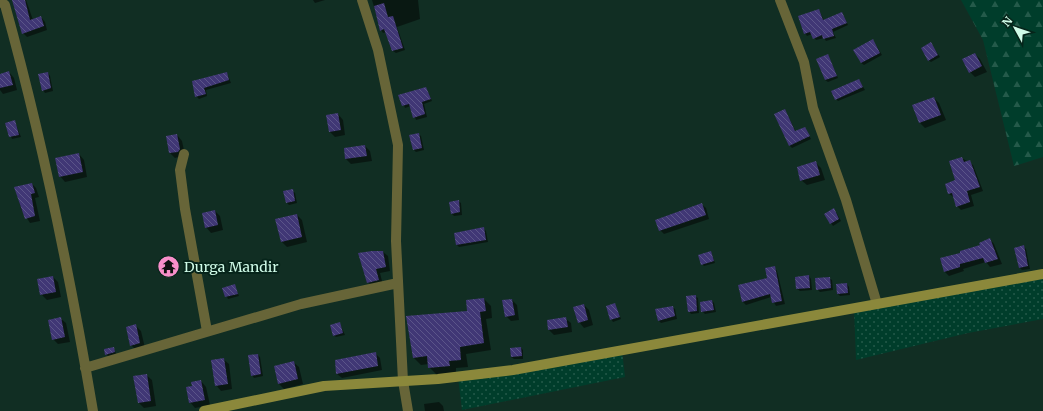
<svg xmlns="http://www.w3.org/2000/svg" width="1043" height="411" viewBox="0 0 1043 411" font-family="Merriweather,serif">
  <style>
    .grass { fill: url(#grass-dots) }
    .forest { fill: url(#forest-firs) }
    .shadow { fill: #0007 }
    .building { fill: url(#building-back-hatch) }
    .lines { fill: none; stroke-linecap: round; stroke-linejoin: round }
    .minor { stroke: #676538; stroke-width: 10 }
    .secondary { stroke: #8b883b; stroke-width: 10 }
    .labels { text-anchor: middle; dominant-baseline: central; stroke-width: 4; stroke-linejoin: round; paint-order: stroke }
    .poi-label { font-size: 14px; fill: #d0fbe8; stroke: #06241a; text-anchor: start }
  </style>
  <defs>
    <pattern id="grass-dots" width="8" height="8" patternUnits="userSpaceOnUse"><rect width="8" height="8" fill="#003d2b"/><path d="M2 2h.1M6 6h.1" fill="none" stroke="#245a4a" stroke-width="1.8" stroke-linecap="round"/></pattern>
    <pattern id="forest-firs" width="22" height="20" patternUnits="userSpaceOnUse"><rect width="22" height="20" fill="#003d2b"/><path d="M5 1l3.5 6h-7zM16 11l3.5 6h-7z" fill="#245a4a"/></pattern>
    <pattern id="building-back-hatch" width="6" height="6" patternUnits="userSpaceOnUse"><rect width="6" height="6" fill="#403775"/><path d="M-1 5l2 2M0 0l6 6M5-1l2 2" fill="none" stroke="#5b5589"/></pattern>
  </defs>
  <rect width="100%" height="100%" fill="#112e23"/>
  <path class="grass" d="M1043,274V319L968,333L856,360L854,308Z
    M622,350L625,377L462,410L458,377Z"/>
  <path class="forest" d="M961,0H1043V157L1014,166L983,40Z"/>
  <path class="shadow" d="M13,0H26L33,20L41,17L45,22L47,30L27,37L23,33Z
    M313,0H325L315,3Z
    M372,0H418L420,19L397,27L405,50L396,53L393,51L386,32L383,33L381,30Z
    M819,10L824,20L842,13L848,25L833,32L836,38L826,41L824,38L816,40L812,34L807,36L805,33Z
    M873,40L882,55L864,65L861,63Z
    M931,44L940,57L931,62L928,60Z
    M975,54L980,59L987,72L975,77L970,72Z
    M828,55L838,78L828,82L825,80Z
    M9,72L14,78L17,90L3,94L0,90V75Z
    M48,73L50,76L53,91L45,93L43,90Z
    M227,73L231,83L206,90L207,96L199,99L196,96L193,82Z
    M859,80L865,90L838,101L836,99Z
    M426,88L432,101L424,104L427,117L416,120L411,106L405,108L400,96Z
    M934,98L939,103L946,120L925,128L920,123L913,106Z
    M785,110L796,132L805,128L811,139L792,148L790,146L776,115Z
    M338,114L343,120L345,135L335,137L330,132Z
    M15,122L21,137L12,139L6,124Z
    M418,134L421,136L424,150L416,152L413,149Z
    M177,135L182,141L185,155L175,158L170,153L167,137Z
    M365,146L370,151L372,161L351,164L346,159Z
    M79,154L84,160L87,177L65,182L60,176Z
    M962,158L973,165L983,191L971,195L974,206L961,210L957,206L954,197L949,194L957,181Z
    M816,163L821,168L825,180L807,185L801,180Z
    M32,184L36,188L39,197L35,198L40,221L30,223L21,209L16,188Z
    M292,190L295,193L297,203L289,205L287,203Z
    M458,201L461,203L462,215L454,216L452,214Z
    M701,204L706,208L709,219L664,234L660,230Z
    M215,211L220,216L223,230L211,233L206,227Z
    M836,212L841,221L833,226L831,223Z
    M297,215L302,220L307,242L287,247L281,241Z
    M483,228L486,231L488,242L459,247L457,245L456,234Z
    M990,239L994,244L1002,264L990,267L986,262L963,269L964,271L949,276L944,271Z
    M1023,246L1026,249L1030,269L1022,270L1020,268Z
    M383,252L388,256L390,271L380,273L383,285L373,287L368,282Z
    M711,252L715,263L704,266L702,264Z
    M774,267L777,271L785,304L776,306L771,297L746,305L743,302L739,286L768,278Z
    M809,276L811,279L812,290L800,291L797,289Z
    M53,277L58,282L61,297L47,300L41,294Z
    M829,278L832,280L833,290L820,292L817,289Z
    M847,284L849,287L850,295L840,296L838,294Z
    M234,285L239,296L228,299L223,288Z
    M695,296L698,298L699,313L691,314L689,311Z
    M484,299L491,306L492,318L486,319L491,350L466,354L468,367L456,368V372L437,375L429,367V364L421,365L414,358L407,317L468,312Z
    M512,300L517,305L519,320L511,321L506,316Z
    M712,301L714,303L716,312L705,314L702,311Z
    M615,304L621,319L613,322L611,319Z
    M584,305L589,310L593,325L584,328L579,322Z
    M672,307L675,309L677,319L661,323L659,321Z
    M60,318L66,323L70,342L58,344L53,339Z
    M565,318L571,323L572,332L554,335L549,330Z
    M340,324L345,335L336,337L333,335Z
    M135,325L141,331L145,348L137,351L131,345Z
    M113,348L117,355L108,357L105,349Z
    M521,348L523,350V359H514L511,357Z
    M375,353L380,358L382,370L342,378L337,374Z
    M258,355L260,357L263,376L254,378L252,375Z
    M223,359L229,364L232,389L221,391L216,385Z
    M293,362L299,367L303,384L284,389L279,384Z
    M146,375L152,380L156,406L144,408L139,403Z
    M201,381L206,387L210,405L195,408L190,402L193,387Z
    M439,402L443,406L444,411H425L424,404Z"/>
  <path class="building" d="M12,0H25L30,20L41,16L44,26L22,34Z
    M384,3L388,17L393,16L403,48L392,51L384,29L380,31L374,6Z
    M819,9L823,20L842,12L847,23L832,29L834,36L823,39L822,35L813,39L810,32L804,34L798,16Z
    M873,39L880,53L861,63L853,50Z
    M931,42L938,55L928,61L921,48Z
    M975,53L982,66L969,73L962,59Z
    M828,54L837,76L825,80L816,59Z
    M9,71L13,85L0,88V74Z
    M48,72L51,88L42,91L38,74Z
    M227,72L229,80L204,88L206,94L195,97L192,81Z
    M859,79L863,87L835,100L831,91Z
    M426,87L431,99L422,102L425,114L413,118L409,104L402,106L398,95Z
    M934,97L941,115L919,123L912,105Z
    M785,109L795,131L805,127L810,136L789,146L774,114Z
    M338,113L341,130L329,132L326,115Z
    M15,120L19,135L9,137L5,123Z
    M419,133L422,148L413,150L409,135Z
    M177,134L180,149L178,152L169,153L166,136Z
    M365,145L367,156L345,159L344,148Z
    M79,153L83,172L59,177L55,158Z
    M962,157L964,162L970,160L980,187L967,191L970,202L956,207L952,193L948,194L945,184L955,180L949,161Z
    M816,161L820,175L800,181L797,167Z
    M32,183L35,193L31,194L35,216L25,219L14,187Z
    M293,189L295,201L286,203L283,191Z
    M459,200L460,212L451,214L449,202Z
    M702,203L706,215L659,231L655,220Z
    M834,208L839,219L830,224L824,214Z
    M215,210L218,225L205,228L202,213Z
    M297,214L302,237L281,242L275,219Z
    M484,227L486,240L456,245L454,233Z
    M990,238L998,259L985,263L983,258L960,264V267L944,272L940,258L960,253V251L980,245L979,243Z
    M1024,245L1028,266L1019,268L1014,248Z
    M372,251H383L386,267L376,269L379,280L367,283L358,253Z
    M711,251L714,261L701,265L698,255Z
    M775,266L782,301L772,303L770,294L742,302L738,285L767,278L765,268Z
    M809,275L810,288L796,289L795,277Z
    M53,276L56,292L40,295L37,279Z
    M830,277L831,288L816,290L815,278Z
    M847,283L848,293L837,294L836,284Z
    M235,284L238,294L225,297L222,288Z
    M696,295L697,311L688,312L686,296Z
    M484,298L486,311L480,312L484,343L460,347L461,360L449,361L450,366L428,368L427,356L413,358L406,316L467,311L466,300Z
    M512,299L515,315L505,317L502,300Z
    M712,300L714,310L701,312L700,302Z
    M615,303L620,317L610,320L606,306Z
    M584,304L588,320L578,323L573,307Z
    M673,306L675,316L658,321L655,309Z
    M61,317L65,337L52,340L48,320Z
    M566,317L568,327L548,330L547,320Z
    M340,322L343,333L333,336L330,325Z
    M136,324L140,343L130,346L126,327Z
    M114,347L115,352L105,355L104,349Z
    M521,347L522,356L511,357L510,348Z
    M376,352L378,366L336,374L335,360Z
    M258,354L261,374L251,376L248,355Z
    M224,358L228,384L215,386L211,360Z
    M294,361L298,379L278,384L274,366Z
    M147,374L151,401L138,403L133,376Z
    M201,380L205,400L189,403L186,387L192,386L191,382Z"/>
  <g class="lines">
    <path class="minor" d="M362,0L378,50L398,145L396,241L403,381L408,411
      M780,0L804,62L813,108L846,200L877,304
      M0,1L5,5C42,138 70,275 93,411
      M184,154L180,170L185,209L207,331
      M85,368L301,304L398,283"/>
    <path class="secondary" d="M204,411L324,386L438,379L513,370L1043,274"/>
  </g>
  <defs>
    <symbol id="temple-disc" viewBox="-11 -11 22 22"><circle r="9.5" fill="#f98fca" stroke="#06241a"/><path d="M0-6L5-2H3V0L6.5 2.5H4V6H1.5V3h-3V6H-4V2.5H-6.5L-3 0V-2H-5Z" fill="#111"/></symbol>
  </defs>
  <g fill-rule="evenodd">
    <use href="#temple-disc" x="156" y="254" width="25" height="25"/>
  </g>
  <g class="labels">
    <g class="poi-label">
      <text x="184" y="267">Durga Mandir</text>
    </g>
  </g>
  <g transform="translate(1015 28) rotate(310)" stroke="#06241a" stroke-width="3" paint-order="stroke">
  <path d="M0-3L7 15L0 10L-7 15Z" fill="#d0fbe8"/>
  <text y="-6" font-size="11" font-weight="bold" text-anchor="middle" fill="#d0fbe8">N</text>
  </g>
</svg>
